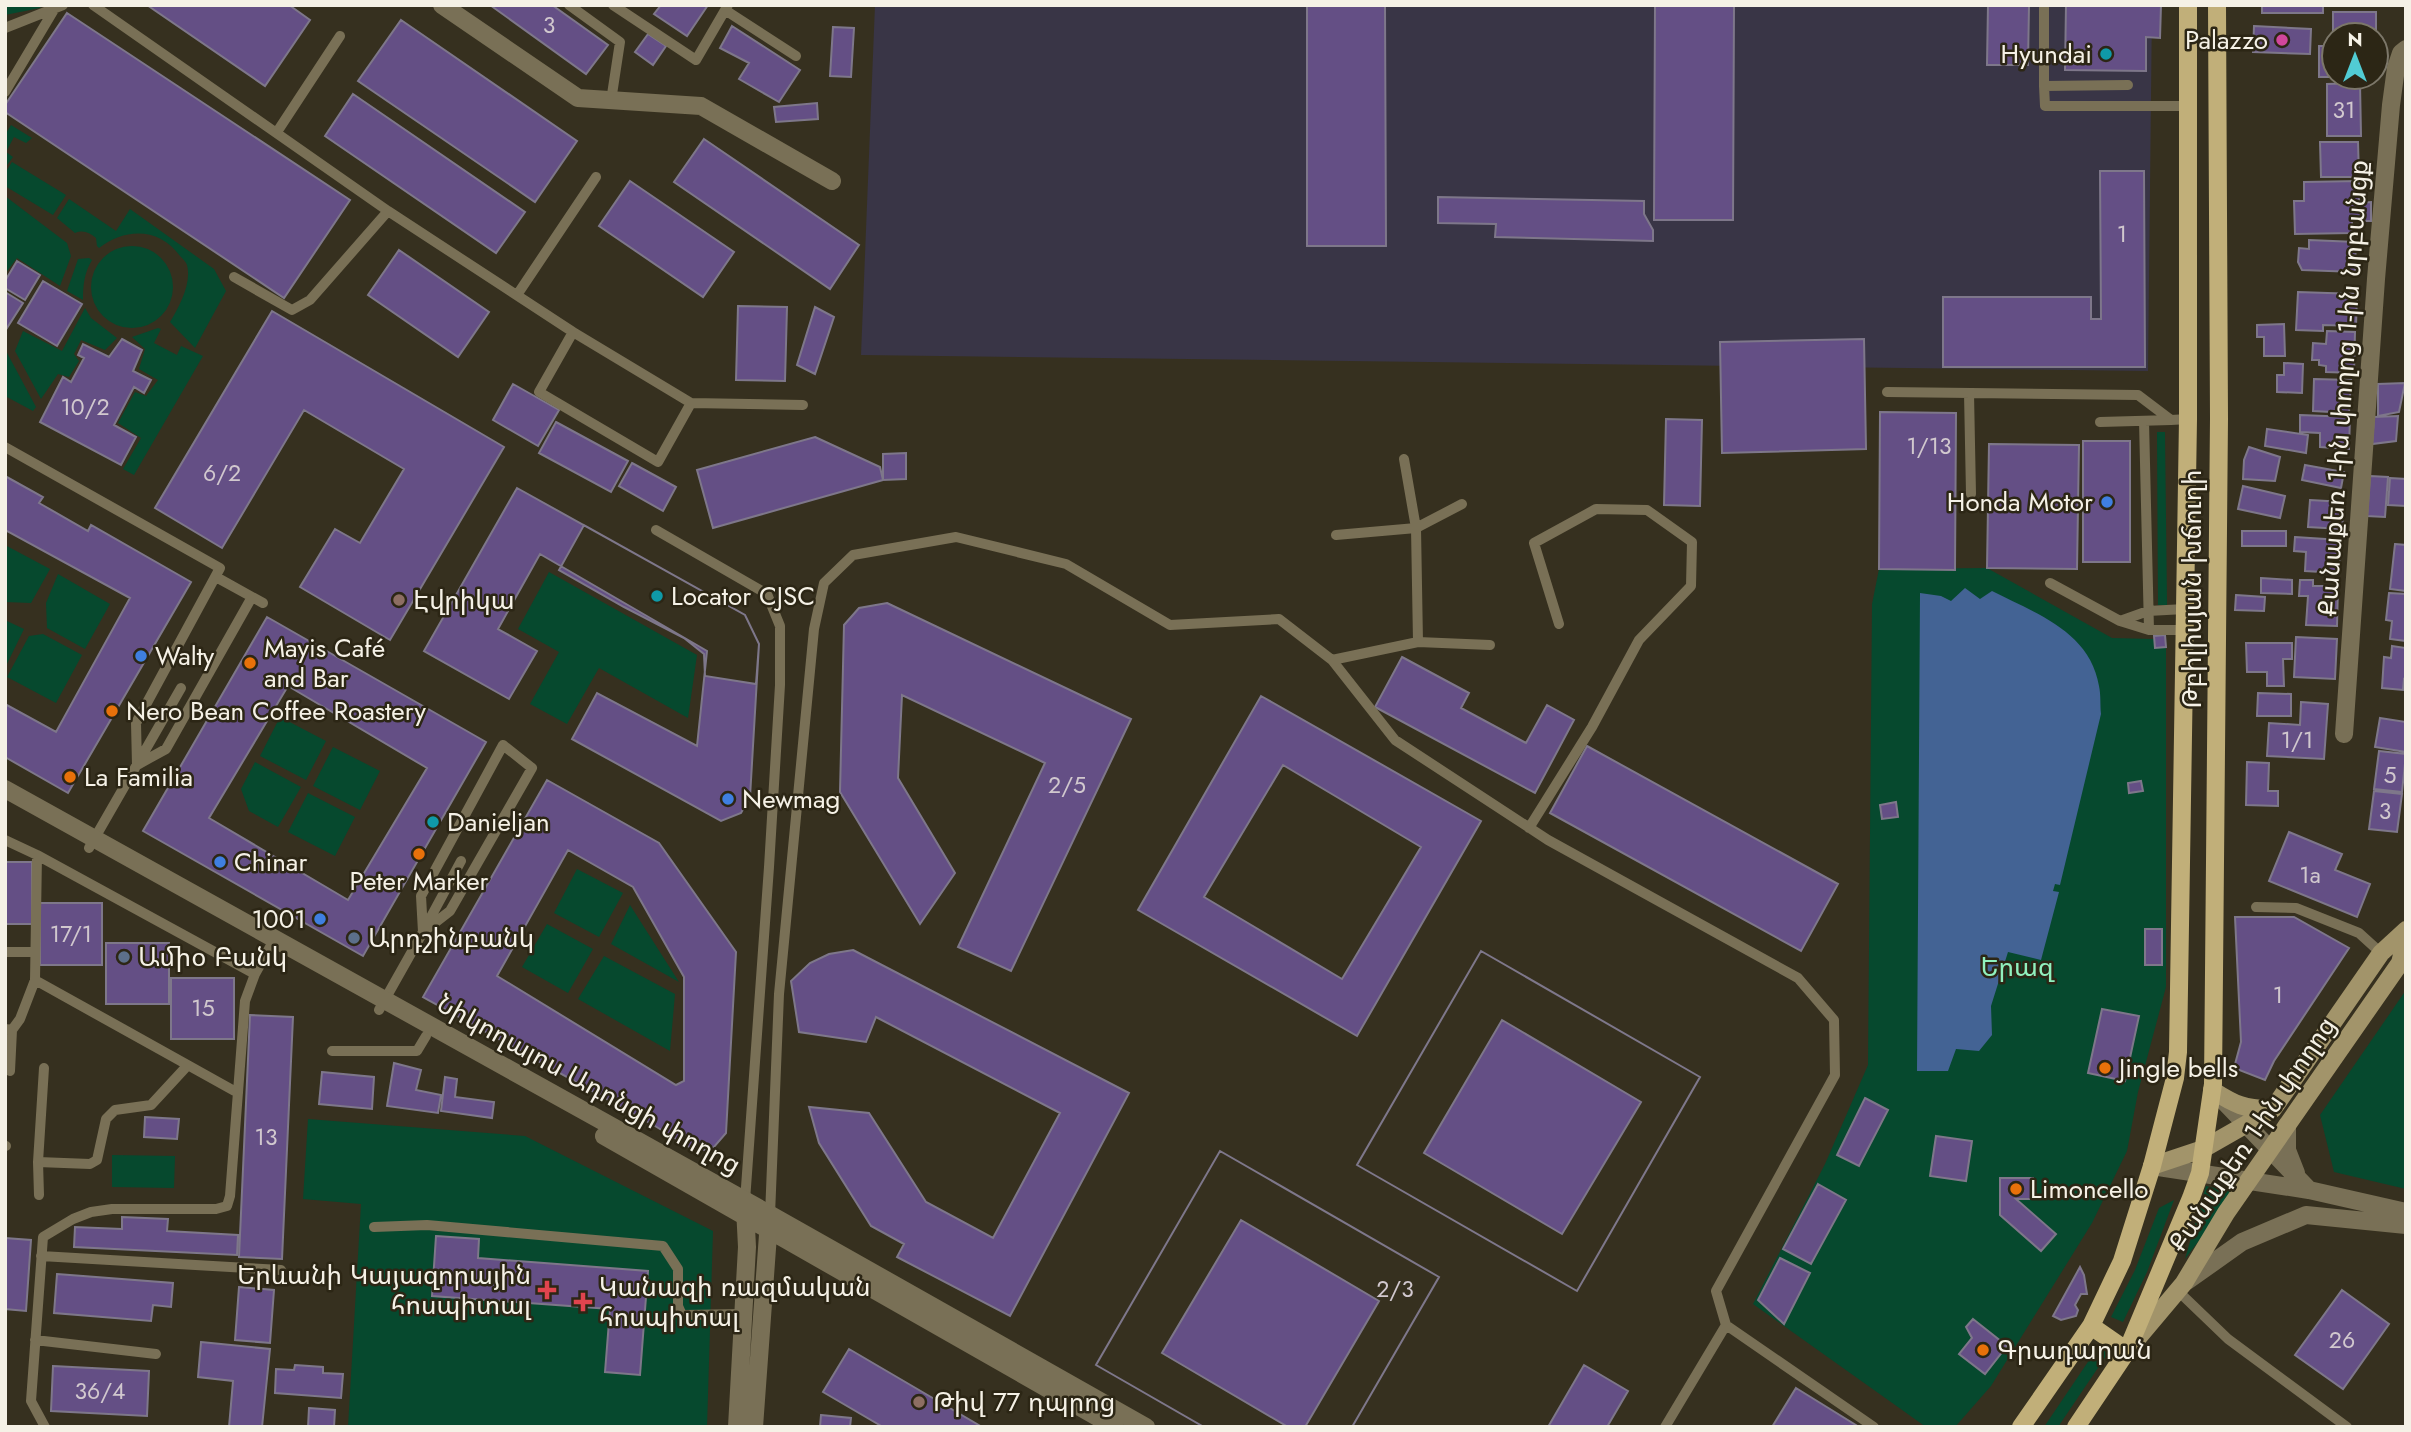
<svg xmlns="http://www.w3.org/2000/svg" width="2411" height="1432" viewBox="0 0 2411 1432" font-family="Jost,'Noto Sans Armenian',sans-serif">
  <style>
    .industrial { fill: #393546 }
    .green { fill: #06492e }
    .water { fill: #436394 }
    .building { fill: #644f85; stroke: #7e778a; stroke-width: 2; fill-rule: evenodd }
    .lines { fill: none; stroke-linecap: round; stroke-linejoin: round }
    .service { stroke: #797056; stroke-width: 10 }
    .minor { stroke: #797056; stroke-width: 18 }
    .tertiary { stroke: #797056; stroke-width: 18 }
    .secondary { stroke: #a2946a; stroke-width: 18 }
    .primary { stroke: #c1af79; stroke-width: 18 }
    .hotel-dot { fill: #d1479c; stroke: #2c2615; stroke-width: 2.5 }
    .culture-dot { fill: #0f9aa8; stroke: #2c2615; stroke-width: 2.5 }
    .shop-dot { fill: #3f7fe0; stroke: #2c2615; stroke-width: 2.5 }
    .education-dot { fill: #8d6e63; stroke: #2c2615; stroke-width: 2.5 }
    .food-dot { fill: #e8710a; stroke: #2c2615; stroke-width: 2.5 }
    .service-dot { fill: #5c6f8a; stroke: #2c2615; stroke-width: 2.5 }
    .health-dot { fill: #e0444e; stroke: #2c2615; stroke-width: 2.5 }
    .labels { text-anchor: middle; dominant-baseline: central; stroke-width: 5; stroke-linejoin: round; paint-order: stroke }
    .number-label { font-size: 23px; fill: #d1c8ce }
    .poi-label { font-size: 26px; fill: #f5f1e6; stroke: #2c2615; text-anchor: start }
    .street-label { font-size: 26px; fill: #f5f1e6; stroke: #2c2615 }
    .park-label { font-size: 26px; fill: #90f1be; stroke: #2c2615 }
  </style>
  <rect width="100%" height="100%" fill="#36301f"/>
  <path class="industrial" d="M875,5H2152L2148,371L861,355Z"/>
  <path class="green" d="M6,5H42L40,8L5,15Z
    M11,125L32,138L26,143L14,137L6,152L13,157L5,168V135Z
    M12,162L66,195L53,215L5,186V173Z
    M5,196L67,243L71,256L60,286L17,258L5,274Z
    M69,199L116,231L130,209L214,269L226,291L195,348L170,322C179,307 192,283 187,265C186,262 183,259 180,256C160,228 126,227 99,248L97,246L96,238C89,232 83,230 75,233L57,218Z
    M91 287a41 41 0 1 1 82 0a41 41 0 1 1-82 0Z
    M89,258L92,260C84,273 83,286 83,300L67,291L78,259Z
    M85,308L91,318L117,338L105,350L81,340L74,354L79,361L69,377L58,374L41,399L15,351L23,331L62,351Z
    M158,328L161,329L154,343L177,355L181,346L203,356L134,475L123,469L141,438L118,423L135,392L146,396L158,380L139,369L145,349L132,337Z
    M5,349L36,407L33,411L5,396Z
    M2157,432H2165L2167,605H2158Z
    M5,545L50,569L31,603L5,602Z
    M1987,568L2112,638L2154,639L2155,648L2166,647V987L2138,1092L2127,1151L2092,1223L1991,1386L1955,1427H1926L1753,1304L1825,1164L1868,1065L1872,604L1879,569Z
    M549,572L697,655L688,718L599,668L567,724L530,704L559,652L518,629Z
    M58,574L110,604L85,649L47,628L46,603Z
    M5,618L7,621L24,629L5,668Z
    M43,634L82,655L56,703L7,677L29,636Z
    M280,717L326,741L306,780L260,756Z
    M333,747L380,771L360,810L313,786Z
    M255,762L301,787L278,827L249,811L241,789Z
    M308,793L355,817L335,856L288,832Z
    M577,869L623,893L599,937L554,913Z
    M630,905L679,982L611,944Z
    M547,924L593,949L568,993L522,967Z
    M604,956L675,994L670,1051L578,999Z
    M2406,990V1189L2334,1172L2320,1115Z
    M308,1119L525,1136L713,1231L707,1427H348L361,1204L303,1199Z
    M112,1155L175,1156L174,1188L112,1187Z
    M2206,1186L2232,1192L2223,1209L2185,1259Z
    M2174,1200L2147,1272L2123,1322L2111,1317L2135,1270L2159,1208Z
    M2098,1347L2108,1353L2058,1427H2044Z"/>
  <path class="water" d="M1965,588L1980,599L1992,591C2035,613 2090,631 2099,686C2101,695 2100,705 2101,714L2060,885L2055,884L2053,891L2059,892L2041,960L2008,952L1991,1006L1992,1035L1979,1051L1956,1049L1948,1071H1917L1920,593L1941,596L1951,601Z"/>
  <path class="building" d="M147,5H289L310,20L265,86Z
    M490,5H552L608,45L586,74Z
    M661,5H708L687,36L654,14Z
    M1307,5H1385L1386,246H1307Z
    M1655,5H1734L1733,220H1654Z
    M1988,5H2029L2028,65H1987Z
    M2066,5H2161L2160,38L2146,37V71L2065,70Z
    M2262,5H2323V13H2262Z
    M2333,12H2376V35H2334L2333,39Z
    M67,13L350,200L284,298L5,112V105Z
    M401,20L577,141L535,202L358,81Z
    M732,26L800,70L779,102L739,79L749,63L720,48Z
    M2254,26L2311,29L2310,54L2253,52Z
    M833,27L854,28L851,77L830,76Z
    M648,34L666,46L653,65L635,52Z
    M2319,46H2334V77H2319Z
    M2360,83L2361,136H2327V84Z
    M353,94L525,212L496,253L325,136Z
    M817,103L818,119L776,122L774,107Z
    M704,139L859,245L830,289L674,182Z
    M2320,142H2358L2359,177H2321Z
    M2100,171H2144L2145,367H1943V297H2091V319H2101Z
    M630,181L734,252L703,297L599,226Z
    M2359,181V203L2371,202V221H2352V233L2295,234L2294,201H2304V182Z
    M1438,197L1644,201V214L1653,230V241L1495,237L1496,224L1438,223Z
    M2309,240L2356,242L2355,272L2302,270L2298,262L2299,248L2309,249Z
    M399,250L489,312L458,357L368,295Z
    M17,261L40,275L25,300L5,288V281Z
    M43,281L82,304L57,346L18,323Z
    M5,292L23,303L5,331Z
    M2298,292L2357,294L2356,326L2323,325V331L2296,330Z
    M738,306L787,307L785,381L736,380Z
    M815,307L834,317L815,374L797,365Z
    M272,311L504,447L390,640L300,587L335,529L360,543L404,469L304,410L222,548L155,508Z
    M2284,324L2285,356H2264V337H2257V325Z
    M2327,331L2355,332L2354,373L2326,372V366L2319,365V360H2312L2313,343L2326,344Z
    M122,339L142,350L133,371L151,380L144,393L134,387L114,425L136,437L121,465L40,422L63,377L71,382L84,358L78,355L83,344L109,357Z
    M1864,339L1866,449L1722,453L1720,342Z
    M2284,363L2303,364L2302,393L2277,392V375H2284Z
    M2314,379L2351,380L2349,413L2313,411Z
    M2405,383L2399,412L2378,416V384Z
    M513,384L559,410L538,446L493,420Z
    M1880,412L1956,413L1955,570L1879,569Z
    M2300,415L2350,417L2349,449L2320,447V433L2300,432Z
    M2398,416L2396,441L2372,444L2374,417Z
    M1666,419L1702,420L1700,506L1664,505Z
    M556,422L628,461L611,492L539,453Z
    M2267,429L2308,435L2306,453L2265,446Z
    M815,437L880,467L883,480L713,528L697,470Z
    M2083,441H2130V562H2083Z
    M1989,444L2079,445L2077,569L1987,568Z
    M2249,447L2280,457L2275,481L2243,479L2244,460Z
    M906,453V479L883,480V454Z
    M632,463L676,487L663,511L619,486Z
    M2305,465L2344,472L2341,488L2302,480Z
    M5,476L43,497L39,503L88,531L91,525L191,582L68,793L5,757V704L56,732L130,598L5,530Z
    M2370,476L2388,477L2385,517L2367,516Z
    M2390,478L2406,479V506L2388,505Z
    M2243,486L2285,496L2280,518L2238,509Z
    M517,488L745,615L759,644L750,797L741,813L721,821L572,739L597,693L697,746L707,651L540,554L498,629L537,651L509,699L424,651Z
    M2310,500L2344,502L2342,529L2308,527Z
    M584,525L745,615L759,644L756,684L705,676L704,654L684,638L624,607L559,570Z
    M2242,531H2286V546H2242Z
    M2295,537L2340,540L2339,573L2305,571L2306,552L2294,551Z
    M2395,544L2406,545V591L2390,589Z
    M2261,578L2292,580V594L2261,593Z
    M2300,580H2313V586H2338L2337,626L2306,625L2308,596H2299Z
    M2389,593L2406,594V641L2390,639L2392,621L2386,620Z
    M2236,595L2265,597L2264,611L2235,610Z
    M887,603L1131,719L1011,971L958,947L1045,763L902,695L898,778L955,873L920,924L840,792L844,625L859,608Z
    M267,617L486,742L363,956L143,831ZM288,686L427,768L348,900L209,818Z
    M2165,635L2166,647L2155,648L2154,636Z
    M2296,637L2337,639L2335,679L2294,677Z
    M2246,643H2292V659H2283L2284,686H2267V672H2247Z
    M2392,646L2406,648V680L2404,679L2403,690L2382,688L2384,657L2391,658Z
    M1402,657L1469,693L1461,708L1526,743L1547,705L1574,720L1535,793L1375,707Z
    M2258,693L2291,694V716H2257Z
    M1261,696L1481,821L1357,1036L1138,910ZM1283,765L1421,847L1342,979L1204,897Z
    M2301,702L2328,704L2324,759L2267,756L2269,723L2300,725Z
    M2380,718L2406,722V752L2375,747Z
    M1587,746L1838,884L1801,951L1550,813Z
    M2379,751L2406,754L2402,792L2374,789Z
    M2247,762L2269,763L2268,791H2278V806L2246,805Z
    M547,780L659,843L736,952L726,1133L714,1147L704,1150L691,1148L655,1126L423,997ZM568,850L633,887L684,977V1081L676,1085L497,976Z
    M2141,781L2143,791L2129,793L2128,783Z
    M2374,791L2402,794L2397,832L2369,829Z
    M1896,802L1898,817L1882,819L1880,805Z
    M2289,832L2342,854L2335,870L2370,884L2357,917L2269,881Z
    M5,862H32V924H5Z
    M40,903H102V965H40Z
    M2235,917H2294L2349,948L2274,1061L2265,1080L2234,1068L2241,1042Z
    M2145,929H2162V965H2145Z
    M106,943H169V1004H106Z
    M853,950L1129,1093L1010,1316L897,1257L904,1244L871,1226L819,1143L809,1107L869,1113L926,1202L993,1238L1060,1113L876,1017L866,1042L799,1032L791,981L810,963L829,954Z
    M1481,951L1700,1077L1577,1291L1357,1165ZM1502,1020L1641,1102L1562,1234L1424,1153Z
    M1481,951L1700,1077L1577,1291L1357,1165Z
    M171,978H234V1039H171Z
    M2102,1009L2139,1016L2125,1081L2088,1073Z
    M250,1015L293,1017L282,1259L239,1257Z
    M394,1063L421,1070L416,1090L441,1095L438,1113L387,1106Z
    M322,1072L374,1077L372,1109L319,1104Z
    M445,1077L457,1079L455,1097L494,1102L492,1118L441,1111Z
    M1865,1098L1888,1110L1859,1166L1837,1155Z
    M145,1117L179,1119L177,1139L144,1137Z
    M1936,1136L1972,1141L1966,1181L1930,1176Z
    M1220,1151L1439,1277L1352,1427H1305L1379,1301L1241,1220L1162,1353L1288,1427H1204L1096,1365Z
    M1220,1151L1439,1277L1352,1427H1204L1096,1365Z
    M2000,1178H2033V1199H2016L2056,1234L2041,1251L2000,1215Z
    M1818,1184L1846,1200L1811,1264L1783,1249Z
    M122,1217L168,1219L167,1231L238,1235L237,1255L74,1247L75,1227L122,1229Z
    M436,1236L479,1239L478,1258L648,1271L640,1375L605,1372L610,1309L432,1296Z
    M5,1238L31,1240L26,1311L5,1309Z
    M1780,1258L1810,1273L1784,1324L1758,1300Z
    M2080,1267L2084,1275L2087,1294H2081L2075,1305L2078,1310L2076,1316L2061,1320L2053,1316Z
    M57,1274L173,1283L171,1307L153,1305L151,1321L54,1313Z
    M239,1287L274,1290L270,1343L235,1340Z
    M2342,1290L2389,1324L2343,1389L2295,1355Z
    M1973,1319L2007,1346L1985,1374L1959,1354L1972,1338L1966,1327Z
    M201,1342L270,1349L262,1427H229L233,1381L198,1377Z
    M849,1349L982,1427H883L823,1392Z
    M295,1365L323,1367V1373L343,1374L341,1398L275,1393L276,1369L294,1370Z
    M1584,1365L1628,1391L1607,1427H1548Z
    M53,1366L149,1371L147,1416L51,1411Z
    M1796,1388L1859,1427H1772Z
    M309,1408L335,1410L334,1427H308Z
    M821,1415L851,1418L850,1427H820Z"/>
  <g class="lines">
    <path class="service" d="M93,5L388,211L573,332L691,403L803,405
      M569,5L620,42L611,101
      M613,5L696,60L728,5
      M2044,5V86L2128,85
      M725,10L796,56
      M5,28L63,5
      M2044,86L2045,106H2188
      M5,92L55,8
      M277,132L340,36
      M234,277L292,310L310,300L388,211
      M517,295L596,177
      M573,332L539,392L658,462L691,403
      M1887,392L2138,395L2171,420L2188,419
      M1969,393L1971,494
      M2144,421L2149,630
      M2100,422L2171,420
      M5,447L220,568L136,723L137,765L166,749L252,597
      M1404,459L1416,528L1418,642
      M656,530L767,594L780,626V685L769,867L745,1201
      M1336,535L1416,528L1462,504
      M216,577L263,603
      M2050,583L2120,621L2149,630H2185
      M2120,621L2148,611L2185,609
      M1332,660L1418,642L1490,645
      M1529,828L1592,727L1639,640L1691,586L1692,542L1647,510L1596,509L1534,543L1559,624
      M5,840L37,855L255,974
      M89,848L181,688
      M2256,907L2296,908L2359,933L2381,953
      M426,926L461,861
      M5,952H35
      M35,980L238,1093
      M379,1010L423,932L450,911L532,768L503,745L421,896L423,932
      M5,1029L12,1030L20,1019L35,980L37,855
      M332,1051H417L426,1036
      M10,1071L12,1030
      M5,1146H6
      M38,1162L90,1164L97,1160L106,1119L115,1110L151,1105L187,1066
      M39,1195L38,1162L44,1068
      M770,1215L779,994L814,629L824,583L853,555L956,537L1066,564L1170,625L1279,619L1332,660L1395,740L1548,840L1798,978L1834,1020L1835,1075L1716,1291L1726,1325
      M374,1227L427,1225L663,1246L678,1269V1306L682,1315L743,1314
      M41,1256L281,1270
      M2178,1291L2228,1339L2347,1427
      M35,1340L156,1354
      M45,1427L31,1401L43,1237L73,1219L91,1212L112,1209H216L227,1206L230,1196L245,1001L255,974L274,940
      M1665,1427L1726,1325L1874,1427"/>
    <path class="minor" d="M442,5L578,98L701,106L832,181
      M2344,734L2376,279L2391,105L2396,68L2401,53L2406,49"/>
    <path class="tertiary" d="M5,789L739,1197L1146,1427
      M2217,1094L2309,1190
      M2287,1125V1150L2296,1173
      M604,1136L1115,1427
      M2152,1166L2309,1190L2406,1212
      M2187,1281L2242,1242L2306,1215L2406,1225
      M737,1427L747,1247L745,1208
      M754,1427L769,1221"/>
    <path class="secondary" d="M2212,1090C2234,1104 2245,1110 2273,1109
      M2152,1166L2203,1149L2273,1109L2381,953L2406,930
      M2131,1346L2184,1283L2226,1213L2400,963L2406,938"/>
    <path class="primary" d="M2091,1326L2127,1351
      M2021,1427L2091,1326L2122,1261L2152,1166L2175,1078L2178,1052L2188,419V5
      M2076,1427L2127,1351L2191,1198L2200,1173L2213,1084L2219,418L2217,5"/>
  </g>
  <circle class="hotel-dot" cx="2282" cy="40" r="7"/>
  <g class="culture-dot">
    <circle cx="2106" cy="54" r="7"/>
    <circle cx="657" cy="596" r="7"/>
    <circle cx="433" cy="822" r="7"/>
  </g>
  <g class="shop-dot">
    <circle cx="2107" cy="502" r="7"/>
    <circle cx="141" cy="656" r="7"/>
    <circle cx="728" cy="799" r="7"/>
    <circle cx="220" cy="862" r="7"/>
    <circle cx="320" cy="919" r="7"/>
  </g>
  <g class="education-dot">
    <circle cx="399" cy="600" r="7"/>
    <circle cx="919" cy="1402" r="7"/>
  </g>
  <g class="food-dot">
    <circle cx="250" cy="663" r="7"/>
    <circle cx="112" cy="711" r="7"/>
    <circle cx="70" cy="777" r="7"/>
    <circle cx="419" cy="854" r="7"/>
    <circle cx="2105" cy="1068" r="7"/>
    <circle cx="2016" cy="1189" r="7"/>
    <circle cx="1983" cy="1350" r="7"/>
  </g>
  <g class="service-dot">
    <circle cx="354" cy="938" r="7"/>
    <circle cx="124" cy="957" r="7"/>
  </g>
  <g class="health-dot">
    <path d="M543.5 1279.5h7v7h7v7h-7v7h-7v-7h-7v-7h7z"/>
    <path d="M579.5 1291.5h7v7h7v7h-7v7h-7v-7h-7v-7h7z"/>
  </g>
  <g class="labels">
    <g class="number-label">
      <text x="549" y="25">3</text>
      <text x="2344" y="110">31</text>
      <text x="2122" y="234">1</text>
      <text x="85" y="407">10/2</text>
      <text x="1929" y="446">1/13</text>
      <text x="222" y="473">6/2</text>
      <text x="2297" y="740">1/1</text>
      <text x="2390" y="775">5</text>
      <text x="1067" y="785">2/5</text>
      <text x="2385" y="811">3</text>
      <text x="2310" y="875">1a</text>
      <text x="71" y="934">17/1</text>
      <text x="2278" y="995">1</text>
      <text x="203" y="1008">15</text>
      <text x="266" y="1137">13</text>
      <text x="1395" y="1289">2/3</text>
      <text x="2342" y="1340">26</text>
      <text x="100" y="1391">36/4</text>
    </g>
    <g class="poi-label">
      <text x="2268" y="40" text-anchor="end">Palazzo</text>
      <text x="2092" y="54" text-anchor="end">Hyundai</text>
      <text x="2093" y="502" text-anchor="end">Honda Motor</text>
      <text x="671" y="596">Locator CJSC</text>
      <text x="413" y="600">Էվրիկա</text>
      <text x="264" y="648">Mayis Café<tspan x="264" dy="30">and Bar</tspan></text>
      <text x="155" y="656">Walty</text>
      <text x="126" y="711">Nero Bean Coffee Roastery</text>
      <text x="84" y="777">La Familia</text>
      <text x="742" y="799">Newmag</text>
      <text x="447" y="822">Danieljan</text>
      <text x="234" y="862">Chinar</text>
      <text x="419" y="881" text-anchor="middle">Peter Marker</text>
      <text x="306" y="919" text-anchor="end">1001</text>
      <text x="368" y="938">Արդշինբանկ</text>
      <text x="138" y="957">Ամիօ Բանկ</text>
      <text x="2119" y="1068">Jingle bells</text>
      <text x="2030" y="1189">Limoncello</text>
      <text x="531" y="1275" text-anchor="end">Երևանի Կայազորային<tspan x="531" dy="30">հոսպիտալ</tspan></text>
      <text x="599" y="1287">Կանազի ռազմական<tspan x="599" dy="30">հոսպիտալ</tspan></text>
      <text x="1997" y="1350">Գրադարան</text>
      <text x="933" y="1402">Թիվ 77 դպրոց</text>
    </g>
    <g class="street-label">
      <text transform="translate(2343 388) rotate(-86)">Քանաքեռ 1-ին փողոց 1-ին նրբանցք</text>
      <text transform="translate(2192 589) rotate(-90)">Թբիլիսյան խճուղի</text>
      <text transform="translate(589 1084) rotate(29)">Նիկողայոս Ադոնցի փողոց</text>
      <text transform="translate(2252 1134) rotate(-56)">Քանաքեռ 1-ին փողոց</text>
    </g>
    <g class="park-label">
      <text x="2017" y="967">Երազ</text>
    </g>
  </g>
  <rect width="2411" height="1432" fill="none" stroke="#f5f1e6" stroke-width="14"/>
  <g transform="translate(2355 56)"><circle r="33" fill="#2c2615" stroke="#7c7769" stroke-width="2"/>
  <path d="M0-5L12 26L0 18L-12 26Z" fill="#51ccd4"/>
  <text y="-10" font-size="19" font-weight="bold" text-anchor="middle" fill="#f5f1e6">N</text>
  </g>
</svg>
